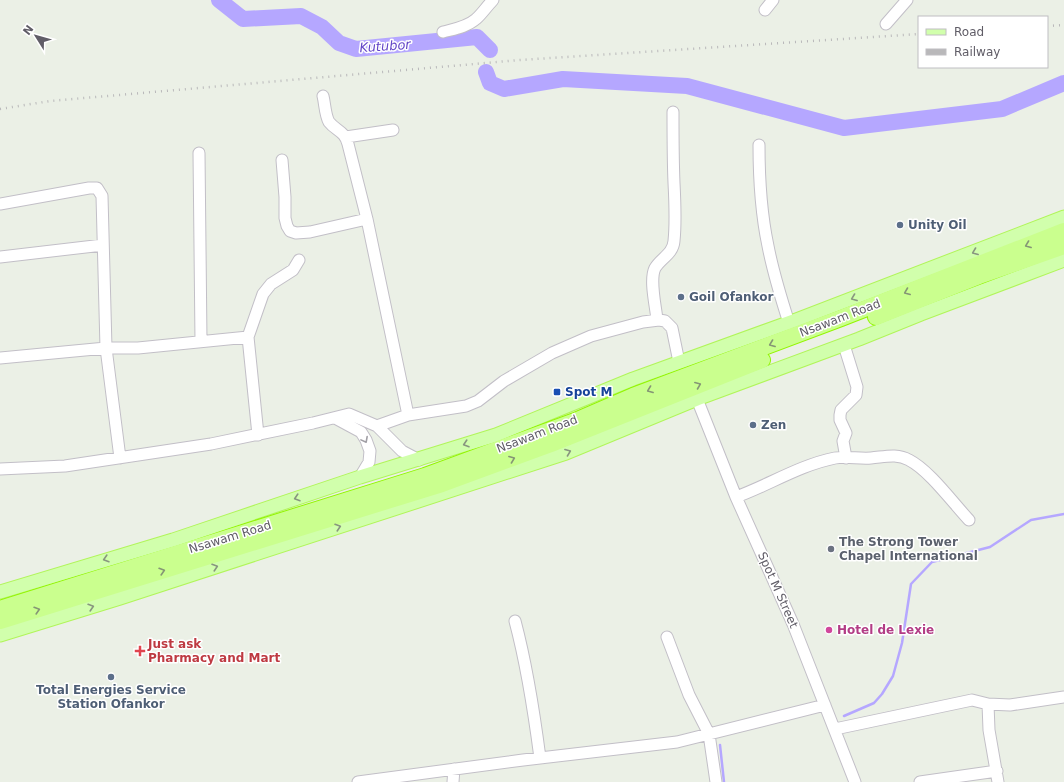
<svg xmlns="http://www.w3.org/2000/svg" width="1064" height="782" viewBox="0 0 1064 782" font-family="'DejaVu Sans',sans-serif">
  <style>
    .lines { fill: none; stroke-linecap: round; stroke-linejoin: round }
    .stream { stroke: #b5a7ff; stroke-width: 2.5 }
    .river { stroke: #b5a7ff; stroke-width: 16 }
    .minor-casing { stroke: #c2bfc7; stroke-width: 13 }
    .major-casing { stroke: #b1f55a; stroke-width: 15 }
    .highway-casing { stroke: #92f600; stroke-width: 18 }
    .minor { stroke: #fff; stroke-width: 11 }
    .major { stroke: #d1ffac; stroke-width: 13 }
    .highway { stroke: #caff8e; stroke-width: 16 }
    .rail { stroke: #b9b8ba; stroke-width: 2.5; stroke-dasharray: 1 5; stroke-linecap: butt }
    .oneway { stroke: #859675 }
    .oneway2 { stroke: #88967f }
    .oneway3 { stroke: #a09ea4 }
    .service-dot { fill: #5c6f8a; stroke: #fff; stroke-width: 1.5 }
    .transit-dot { fill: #1a4fb4; stroke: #fff; stroke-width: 1.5 }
    .worship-dot { fill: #6b7280; stroke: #fff; stroke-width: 1.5 }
    .hotel-dot { fill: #d1479c; stroke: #fff; stroke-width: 1.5 }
    .health-dot { fill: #e0444e; stroke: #fff; stroke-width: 1.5 }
    .labels { text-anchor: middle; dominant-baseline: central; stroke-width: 3; stroke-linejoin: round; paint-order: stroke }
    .service-label { font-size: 12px; font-weight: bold; fill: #4e5e75; stroke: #fff; text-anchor: start }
    .street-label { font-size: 12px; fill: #605d67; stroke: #fff }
    .transit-label { font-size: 12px; font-weight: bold; fill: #164399; stroke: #fff; text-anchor: start }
    .worship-label { font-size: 12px; font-weight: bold; fill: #5b616d; stroke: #fff; text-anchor: start }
    .hotel-label { font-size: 12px; font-weight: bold; fill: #b23c85; stroke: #fff; text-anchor: start }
    .health-label { font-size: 12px; font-weight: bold; fill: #be3a42; stroke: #fff; text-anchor: start }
    .water-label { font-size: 13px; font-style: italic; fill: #6345c7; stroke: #fff }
  </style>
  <rect width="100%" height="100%" fill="#ebf0e6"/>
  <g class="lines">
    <path class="stream" d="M844,716L874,703L882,694L893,676L902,643L911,584L932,562L990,547L1031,520L1064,514
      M720,745L724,782"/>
    <path class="river" d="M219,0L243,19L301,16L322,27L339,43L356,49L477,37L490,50
      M486,72L490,83L504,89L563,79L687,86L844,128L1002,109L1064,83"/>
    <defs>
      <path id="minor" d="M765,10L773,0
        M886,24L907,0
        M443,32C454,29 467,27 476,19C482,14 487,6 493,0
        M323,96C325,104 325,115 329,122C336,131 345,131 348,144L367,219L408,415
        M346,137L393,130
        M759,145C759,179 761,213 768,246C773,272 781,298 789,323
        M199,153L201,341
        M282,160L285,197V218L287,226L290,231L296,233L310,232L367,219
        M0,204L89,188H97L102,196L106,348L120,458
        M0,257L103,245
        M657,320C656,307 649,280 655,268C661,258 673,254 674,241C676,222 675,202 674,183C673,159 673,136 673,112
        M844,345L857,387L856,395L841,410L840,415V420L846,433L843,441L846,458
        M0,358L106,348H138L248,337
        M697,399L736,497L793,624L855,782
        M335,418L361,432L366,440L370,451L369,462L360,477
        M377,426L408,415L466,406L478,401L504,381L552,353L591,336L643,322L659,320L665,321L672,328L679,362
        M258,435L248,337L263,294L271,284L293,270L299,260
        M0,469L65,466L211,444L313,423L349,414L377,426L402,451L419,460
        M736,497C769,485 800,465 835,458C846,456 859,459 871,458C884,457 897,453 909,460C929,470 953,503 969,520
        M515,621C527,666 534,712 540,758
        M667,637L689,695L709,734L716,782
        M835,729L972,700L988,704
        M358,782L523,760L677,742L825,705
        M453,782L454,769
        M920,782L997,771
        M998,782L989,730L988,704L1010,705L1064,697"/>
      <path id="major" d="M0,592L173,540L360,477L496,435L633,379L796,320L1064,217
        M0,635L120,598L566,453L697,399L859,339L921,314L1064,260"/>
      <path id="highway" d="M876,317L979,276L1064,246
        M0,609L425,476L575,421L633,396L841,318L1064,231
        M0,621L442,484L551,444L762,360"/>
    </defs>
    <use href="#minor" class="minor-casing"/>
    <use href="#major" class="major-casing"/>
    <use href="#highway" class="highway-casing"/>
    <use href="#minor" class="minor"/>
    <use href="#major" class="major"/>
    <use href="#highway" class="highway"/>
    <path class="rail" d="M1047,26L1064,25
      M0,109L50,101L520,60L919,34"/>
  </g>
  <defs><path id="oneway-chevron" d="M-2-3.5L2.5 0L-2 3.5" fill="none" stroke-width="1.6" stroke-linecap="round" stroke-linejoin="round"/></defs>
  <g class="oneway">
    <use href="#oneway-chevron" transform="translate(1028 245) rotate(159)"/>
    <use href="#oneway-chevron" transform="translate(907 292) rotate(158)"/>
    <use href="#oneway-chevron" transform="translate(772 344) rotate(159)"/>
    <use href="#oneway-chevron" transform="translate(698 385) rotate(-22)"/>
    <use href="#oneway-chevron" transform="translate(650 390) rotate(159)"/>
    <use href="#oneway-chevron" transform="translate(512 459) rotate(-21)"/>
    <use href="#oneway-chevron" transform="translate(162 571) rotate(-17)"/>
    <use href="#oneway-chevron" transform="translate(37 610) rotate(-17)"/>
  </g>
  <g class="oneway2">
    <use href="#oneway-chevron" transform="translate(975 252) rotate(159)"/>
    <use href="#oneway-chevron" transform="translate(854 298) rotate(159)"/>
    <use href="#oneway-chevron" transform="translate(466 444) rotate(162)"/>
    <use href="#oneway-chevron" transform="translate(568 452) rotate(-21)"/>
    <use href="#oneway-chevron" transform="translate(297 498) rotate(162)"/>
    <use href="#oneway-chevron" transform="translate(338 527) rotate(-18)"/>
    <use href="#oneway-chevron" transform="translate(106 559) rotate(163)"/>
    <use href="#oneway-chevron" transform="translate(215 567) rotate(-18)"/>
    <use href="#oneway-chevron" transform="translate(91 607) rotate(-17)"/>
  </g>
  <use class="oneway3" href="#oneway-chevron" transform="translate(365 440) rotate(62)"/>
  <g class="service-dot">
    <circle cx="900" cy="225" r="4"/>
    <circle cx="681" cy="297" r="4"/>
    <circle cx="753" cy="425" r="4"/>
    <circle cx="111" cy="677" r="4"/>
  </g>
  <rect class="transit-dot" x="553" y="388" width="8" height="8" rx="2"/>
  <circle class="worship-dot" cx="831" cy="549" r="4"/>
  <circle class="hotel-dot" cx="829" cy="630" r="4"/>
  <path class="health-dot" d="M138 645h4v4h4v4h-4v4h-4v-4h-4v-4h4z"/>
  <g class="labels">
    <g class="service-label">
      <text x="908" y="225">Unity Oil</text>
      <text x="689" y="297">Goil Ofankor</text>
      <text x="761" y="425">Zen</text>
      <text x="111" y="690" text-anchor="middle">Total Energies Service<tspan x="111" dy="14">Station Ofankor</tspan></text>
    </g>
    <g class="street-label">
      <text transform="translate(840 318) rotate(-21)">Nsawam Road</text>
      <text transform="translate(537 434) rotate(-21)">Nsawam Road</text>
      <text transform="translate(230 537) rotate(-17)">Nsawam Road</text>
      <text transform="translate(778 590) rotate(66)">Spot M Street</text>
    </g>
    <g class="transit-label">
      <text x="565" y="392">Spot M</text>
    </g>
    <g class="worship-label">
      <text x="839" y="542">The Strong Tower<tspan x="839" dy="14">Chapel International</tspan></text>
    </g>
    <g class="hotel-label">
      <text x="837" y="630">Hotel de Lexie</text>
    </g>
    <g class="health-label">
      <text x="148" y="644">Just ask<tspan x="148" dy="14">Pharmacy and Mart</tspan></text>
    </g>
    <g class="water-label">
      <text transform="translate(385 46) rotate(-4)">Kutubor</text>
    </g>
  </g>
  <rect x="918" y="16" width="130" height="52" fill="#ffffff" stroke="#bfbec2"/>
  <rect x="926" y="29" width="20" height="6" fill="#d1ffac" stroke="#bfbec2"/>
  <text x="954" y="36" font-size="12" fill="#605d67">Road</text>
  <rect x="926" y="49" width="20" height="6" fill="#b9b8ba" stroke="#bfbec2"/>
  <text x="954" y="56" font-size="12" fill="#605d67">Railway</text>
  <g transform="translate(36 36) rotate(307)" stroke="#ffffff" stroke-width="3" paint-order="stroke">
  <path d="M0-3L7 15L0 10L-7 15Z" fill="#605d67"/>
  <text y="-6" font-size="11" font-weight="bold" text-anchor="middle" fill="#605d67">N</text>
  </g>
</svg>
